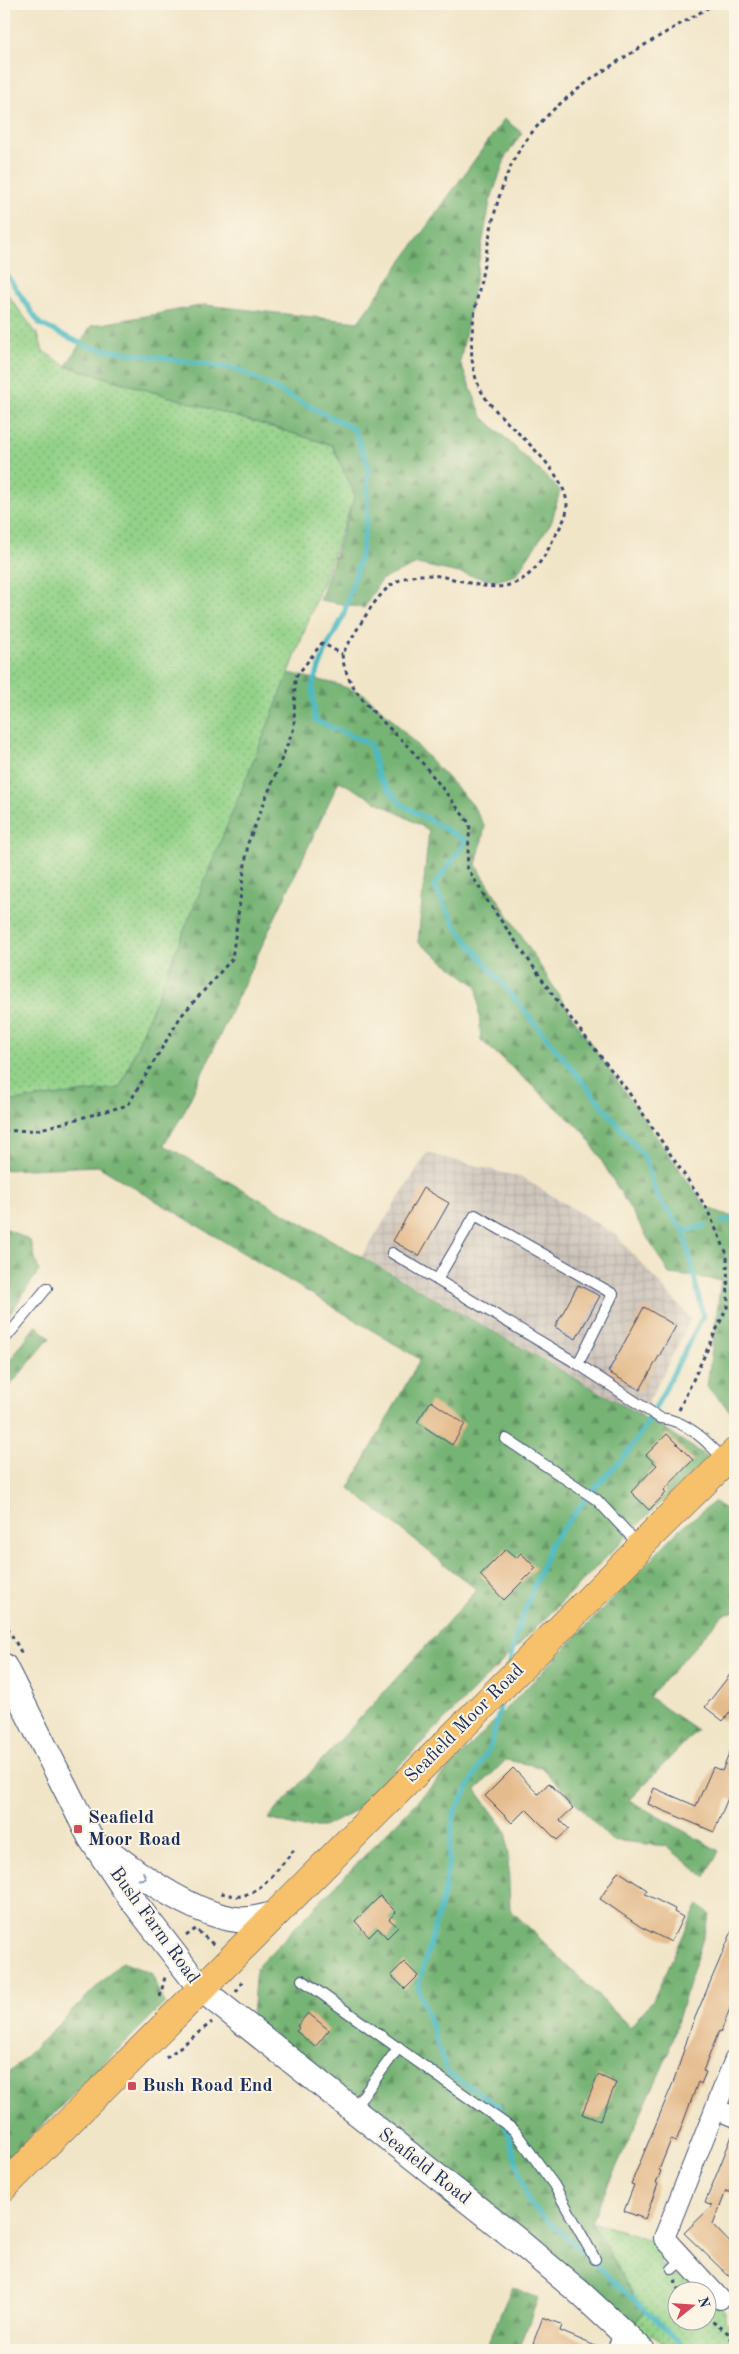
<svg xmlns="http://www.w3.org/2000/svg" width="739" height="2354" viewBox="0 0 739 2354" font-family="'Old Standard TT',serif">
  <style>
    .industrial { fill: url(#industrial-grid) }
    .grass { fill: url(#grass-dots); stroke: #578073 }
    .forest { fill: url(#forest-firs); stroke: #487269 }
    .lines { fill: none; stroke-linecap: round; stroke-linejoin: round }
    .stream { stroke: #4cbac3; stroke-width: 5 }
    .building { fill: #e4bb8d }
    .service-casing { stroke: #3b4a6e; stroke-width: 12 }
    .minor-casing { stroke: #3b4a6e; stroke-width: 22 }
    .tertiary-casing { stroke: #3b4a6e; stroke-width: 27 }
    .primary-casing { stroke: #3b4a6e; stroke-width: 29 }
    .path { stroke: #3b4a6e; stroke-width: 3; stroke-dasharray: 4 4; stroke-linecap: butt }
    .service { stroke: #fff; stroke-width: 10 }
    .minor { stroke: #fff; stroke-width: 20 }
    .tertiary { stroke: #fff; stroke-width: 25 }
    .primary { stroke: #f6c16b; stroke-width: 28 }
    .oneway { stroke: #8d97ae }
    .poi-dot { fill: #d1495b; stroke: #fcf5e5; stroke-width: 2 }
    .labels { text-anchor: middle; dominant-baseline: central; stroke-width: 4; stroke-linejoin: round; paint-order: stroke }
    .street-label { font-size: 19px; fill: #1b2f5e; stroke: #fcf5e5 }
    .poi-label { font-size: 19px; font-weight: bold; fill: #1b2f5e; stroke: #fcf5e5; text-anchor: start }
  </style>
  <defs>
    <pattern id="industrial-grid" width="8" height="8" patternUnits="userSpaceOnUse" patternTransform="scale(1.25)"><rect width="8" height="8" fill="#ccc2b9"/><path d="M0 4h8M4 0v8" fill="none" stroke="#afa7a1"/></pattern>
    <pattern id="grass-dots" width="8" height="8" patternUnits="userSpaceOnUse" patternTransform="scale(1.25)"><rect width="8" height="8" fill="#93d288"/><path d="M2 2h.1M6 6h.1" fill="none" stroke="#77ab72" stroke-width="1.8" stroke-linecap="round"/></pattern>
    <pattern id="forest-firs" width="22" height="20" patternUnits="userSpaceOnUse" patternTransform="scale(1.25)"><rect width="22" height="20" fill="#76b474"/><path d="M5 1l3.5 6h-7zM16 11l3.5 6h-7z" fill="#609362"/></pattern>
  </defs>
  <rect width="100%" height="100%" fill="#fcf5e5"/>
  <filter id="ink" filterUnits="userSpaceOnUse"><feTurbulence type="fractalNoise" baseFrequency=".02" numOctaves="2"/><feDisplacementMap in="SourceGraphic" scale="10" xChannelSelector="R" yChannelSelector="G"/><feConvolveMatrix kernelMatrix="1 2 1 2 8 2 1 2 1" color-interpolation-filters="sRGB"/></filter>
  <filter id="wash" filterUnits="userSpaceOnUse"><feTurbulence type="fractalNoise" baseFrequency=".0096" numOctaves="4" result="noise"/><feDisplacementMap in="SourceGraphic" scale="20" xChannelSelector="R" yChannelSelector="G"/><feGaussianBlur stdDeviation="1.12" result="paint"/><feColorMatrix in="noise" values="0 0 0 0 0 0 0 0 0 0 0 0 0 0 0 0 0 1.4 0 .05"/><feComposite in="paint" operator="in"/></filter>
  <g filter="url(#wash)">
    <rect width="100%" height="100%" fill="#f1e5c8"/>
    <path class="industrial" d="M427,1153L523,1178L616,1235L691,1319L642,1415L362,1256Z"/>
    <path class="grass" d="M4,290L38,335L43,351L66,366L332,445L355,495L283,689L120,1088L4,1102Z
      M591,2222C618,2230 647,2234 668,2254L659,2262L673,2278L682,2268L705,2291L676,2292V2322H706L707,2293L725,2312V2320L735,2330V2350H670L653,2334L648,2339L634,2325L643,2312Z"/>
    <path class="forest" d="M504,119L522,133L506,156L490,202L460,362L482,416L560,490L552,521L516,575L496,581L417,564L381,580L364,608L320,600L355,495L332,445L66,366L91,326L205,305L358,322Z
      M289,673L336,684L364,694L392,719L472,804L485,827L476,865L579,1027L706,1207L735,1218V1416L707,1387L721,1280L669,1274L585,1133L481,1040L477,986L418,942L429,830L339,781L183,1114L164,1145L663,1428L709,1458L656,1507L351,1814L323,1827H299L268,1819L477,1590L349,1488L420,1359L98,1166L4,1170V1102L120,1088Z
      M4,1227L30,1241L39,1271L4,1322Z
      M36,1325L50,1338L4,1393V1368Z
      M714,1502L735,1515V1611L723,1615L649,1697L697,1730L629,1800L719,1851L705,1877L666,1846L611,1840L541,1767L506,1760L476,1790L507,1832L510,1909L630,2027L653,2000L698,1904L710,1915L666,2059L591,2222L643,2312L634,2325L252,2017L256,1968L680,1529Z
      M122,1962L151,1973L165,2003L4,2163V2078Z
      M512,2287L538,2298L519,2350H485Z"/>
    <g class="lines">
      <path class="stream" d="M4,271L40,324L89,347L237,369L354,429L368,465L367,517L360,558L343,617L328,645L312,686L315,720L370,744L379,778L401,804L466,841L434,886L457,928L645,1158L657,1197L684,1231L703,1316L648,1422L629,1451L600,1482L551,1543L517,1631L509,1665
        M722,1222L735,1219
        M684,1231L705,1226
        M501,1703L491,1745L454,1814L445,1889L418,1987L447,2072L500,2107L529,2203L688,2350"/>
    </g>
    <g id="blocks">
      <path class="building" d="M423,1188L449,1203L419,1256L393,1241Z
        M578,1285L600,1296L576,1339L555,1327Z
        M644,1307L676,1326L640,1390L608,1372Z
        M431,1401L465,1424L452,1445L417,1422Z
        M667,1434L693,1460L664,1490L666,1493L649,1510L631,1492L657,1465L646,1455Z
        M506,1549L516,1558L521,1553L536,1568L504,1600L480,1575Z
        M735,1668V1706L723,1721L705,1707Z
        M735,1740V1801L728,1798L714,1832L648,1804L654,1788L696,1806L713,1767L722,1771Z
        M513,1768L538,1794L549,1783L573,1808L560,1820L569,1829L557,1840L526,1809L512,1823L485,1796Z
        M618,1871L647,1890L645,1894L675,1909L674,1912L683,1917L671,1942L641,1927L600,1899Z
        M380,1896L396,1912L389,1919L398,1927L387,1938L378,1928L369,1937L355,1921Z
        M735,1924V2005L732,2003L721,2032L719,2031L703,2071L706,2072L701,2084L698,2082L676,2142L671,2140L659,2170L661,2171L656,2183L658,2184L645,2219L624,2211L634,2185L631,2184L675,2078L691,2027Z
        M404,1962L418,1976L405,1989L391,1975Z
        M308,2013L329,2030L315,2047L296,2031L299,2028L297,2026Z
        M598,2075L616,2083L600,2121L582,2114Z
        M734,2131L735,2194L726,2191L713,2225L735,2248V2282L684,2233L712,2206L705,2203Z
        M543,2317L562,2325L560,2331L605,2350H551L533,2343Z"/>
    </g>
  </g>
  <g filter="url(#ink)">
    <use href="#blocks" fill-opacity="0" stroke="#3b4a6e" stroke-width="1"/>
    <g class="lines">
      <defs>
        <path id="service" d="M392,1253L578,1364L660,1418C686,1420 707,1441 724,1460
          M437,1280L475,1215L613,1294L578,1364
          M4,1340L47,1288
          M506,1439L597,1500L640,1546
          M302,1980L514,2130L554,2185L595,2259
          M352,2111L399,2047
          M672,2269L683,2259"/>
        <path id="minor" d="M715,2109L735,2117
          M720,2299L664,2238L735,2059
          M617,2350L625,2334"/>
        <path id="tertiary" d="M4,1666L90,1837L127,1893L201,1989L516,2239L578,2291L642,2350
          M106,1849C140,1876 197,1917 242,1920C252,1920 265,1916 276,1914"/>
        <path id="primary" d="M4,2187L636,1552L640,1546L735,1452"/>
      </defs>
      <use href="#service" class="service-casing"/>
      <use href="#minor" class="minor-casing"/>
      <use href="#tertiary" class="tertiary-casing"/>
      <use href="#primary" class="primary-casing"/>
      <path class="path" d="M4,1131L37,1130L128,1105L181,1016L232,959L248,843L294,728L295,678L322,643L342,654
        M679,1410L728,1305L727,1254L706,1207L627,1090L558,1002L488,902L467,867L470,824C451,800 433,775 413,752C388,724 346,695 342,654C355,635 375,593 396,582C451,552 506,632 551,544C555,535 563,524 566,514C576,475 507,428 487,400C463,368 472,322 480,285C489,242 494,196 516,156C551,91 651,43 714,4
        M4,1621L22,1654
        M221,1893C227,1894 235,1897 241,1896C264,1891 280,1866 294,1850
        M198,1931L214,1945
        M186,1936L197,1928
        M236,1992L243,1980
        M160,1997L165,1977
        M166,2058L212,2022
        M675,2280L679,2292
        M706,2317L728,2333L735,2345"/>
      <use href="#service" class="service"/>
      <use href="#minor" class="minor"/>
      <use href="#tertiary" class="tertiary"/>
      <use href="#primary" class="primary"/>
    </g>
    <defs><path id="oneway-chevron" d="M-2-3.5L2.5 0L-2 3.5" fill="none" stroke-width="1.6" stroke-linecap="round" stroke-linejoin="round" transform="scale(1.25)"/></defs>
    <use class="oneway" href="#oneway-chevron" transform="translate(143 1877) rotate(32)"/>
  </g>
  <g class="poi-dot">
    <rect x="73" y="1824" width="10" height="10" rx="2.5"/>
    <rect x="127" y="2081" width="10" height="10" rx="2.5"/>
  </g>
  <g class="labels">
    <g class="street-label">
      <text transform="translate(465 1724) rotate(-45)">Seafield Moor Road</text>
      <text transform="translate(154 1926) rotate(54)">Bush Farm Road</text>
      <text transform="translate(424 2167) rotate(38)">Seafield Road</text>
    </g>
    <g class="poi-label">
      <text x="88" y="1818">Seafield<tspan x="88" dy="22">Moor Road</tspan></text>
      <text x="142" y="2086">Bush Road End</text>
    </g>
  </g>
  <rect width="739" height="2354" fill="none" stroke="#fcf5e5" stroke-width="20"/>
  <g transform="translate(692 2306) rotate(73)"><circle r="24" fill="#fcf5e5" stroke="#a2a6af"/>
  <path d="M0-4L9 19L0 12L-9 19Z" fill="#d1495b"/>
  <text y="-8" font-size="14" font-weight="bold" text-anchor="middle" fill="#1b2f5e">N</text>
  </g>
</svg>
